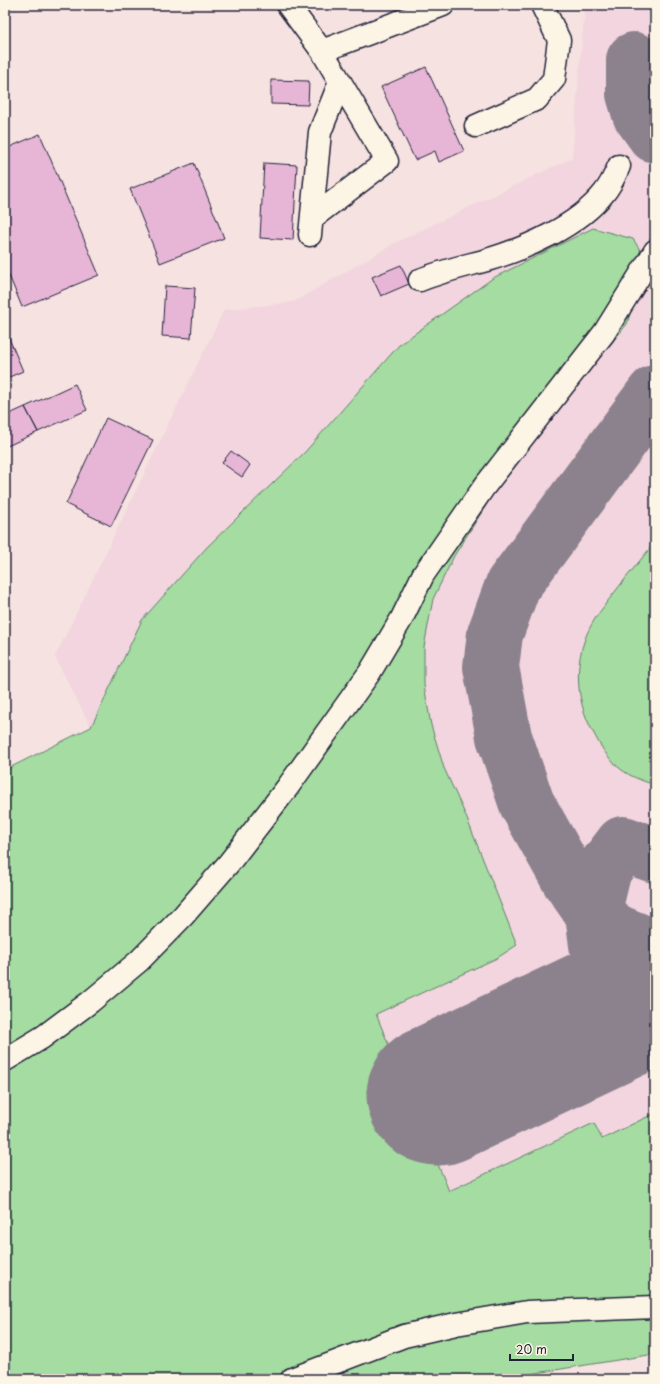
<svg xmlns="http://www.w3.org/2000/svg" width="660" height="1384" viewBox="0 0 660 1384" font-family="'Playpen Sans',sans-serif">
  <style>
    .built { fill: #f2d5de }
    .green { fill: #a4dca1; stroke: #637f6e }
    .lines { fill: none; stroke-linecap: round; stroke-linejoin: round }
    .taxiway { stroke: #8c828e; stroke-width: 56 }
    .runway { stroke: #8c828e; stroke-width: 141 }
    .building { fill: #e7b6d7; stroke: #22223b }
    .minor-casing { stroke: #22223b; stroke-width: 25 }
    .minor { stroke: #fcf5e5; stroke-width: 22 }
  </style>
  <rect width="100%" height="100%" fill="#f6e2e1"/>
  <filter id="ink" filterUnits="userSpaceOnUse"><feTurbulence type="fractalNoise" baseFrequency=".025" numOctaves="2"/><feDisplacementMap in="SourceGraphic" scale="8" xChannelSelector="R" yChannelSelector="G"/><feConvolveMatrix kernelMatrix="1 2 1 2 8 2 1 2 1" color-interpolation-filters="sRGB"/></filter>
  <g filter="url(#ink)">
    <path class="built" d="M585,5H655V1354L499,1379H5V770L91,727L55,657L224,310L294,302L397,242L572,158Z"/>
    <path class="green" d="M593,228L633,239L646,259L627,324L506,474L454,556L433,599L424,647V685L431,725L444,768L465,814L517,945L497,958L376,1014L449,1191L594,1123L602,1139L655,1113V1354L499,1379H5V770L91,727L142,620L207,547L305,452L400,344L493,278Z
      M655,542V785C620,774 610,764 593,732C574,698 573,656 593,622C597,615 603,608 607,602C623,581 639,562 655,542Z"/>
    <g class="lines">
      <path class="taxiway" d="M634,60V94L640,114L655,135
        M655,393L513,585L495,634L491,667L504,737L527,804L570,881L593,914L616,932L655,948
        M642,998L624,990L612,976L597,945L593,914L604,869L623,844L655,855"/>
      <path class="runway" d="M437,1095L655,992"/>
    </g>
    <path class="building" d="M298,5H318V10L297,9Z
      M426,67L464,151L439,162L435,151L415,160L381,87Z
      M271,80L309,81L308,105L271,104Z
      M40,134L99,275L22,307L5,266V149Z
      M194,163L224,238L160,263L130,189Z
      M264,163L297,165L293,240L260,238Z
      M401,265L409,284L381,296L372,277Z
      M165,286L195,288L191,338L162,336Z
      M5,329L23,371L5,379Z
      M75,384L87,410L38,432L25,407Z
      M25,407L38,432L5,447V416Z
      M106,418L153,440L111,526L66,504Z
      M231,451L250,465L242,477L222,463Z"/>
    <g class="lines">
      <defs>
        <path id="minor" d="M288,5L322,51L387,161L312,218
          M322,51L443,5
          M476,126L537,99L554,79L559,40L542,5
          M310,235L320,132L340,82
          M420,280C442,271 465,266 487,260C527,248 578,226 604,193C611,185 615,175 619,166
          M5,1060L43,1037L90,1002L139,961L183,916L229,863L287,788L370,672L402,618L423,575L484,487L604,333L655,251
          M292,1379L404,1336L456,1324L527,1312L655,1307"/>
      </defs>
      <use href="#minor" class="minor-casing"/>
      <use href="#minor" class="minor"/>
    </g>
  </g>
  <rect width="660" height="1384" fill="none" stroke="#fcf5e5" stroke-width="20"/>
  <rect x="10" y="10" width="640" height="1364" fill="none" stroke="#22223b" stroke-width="1.5" filter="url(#ink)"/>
  <path d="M510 1354v6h63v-6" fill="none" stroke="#22223b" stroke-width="2"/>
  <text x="516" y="1354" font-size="12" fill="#22223b" stroke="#fcf5e5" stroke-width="3" paint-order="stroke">20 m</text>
</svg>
